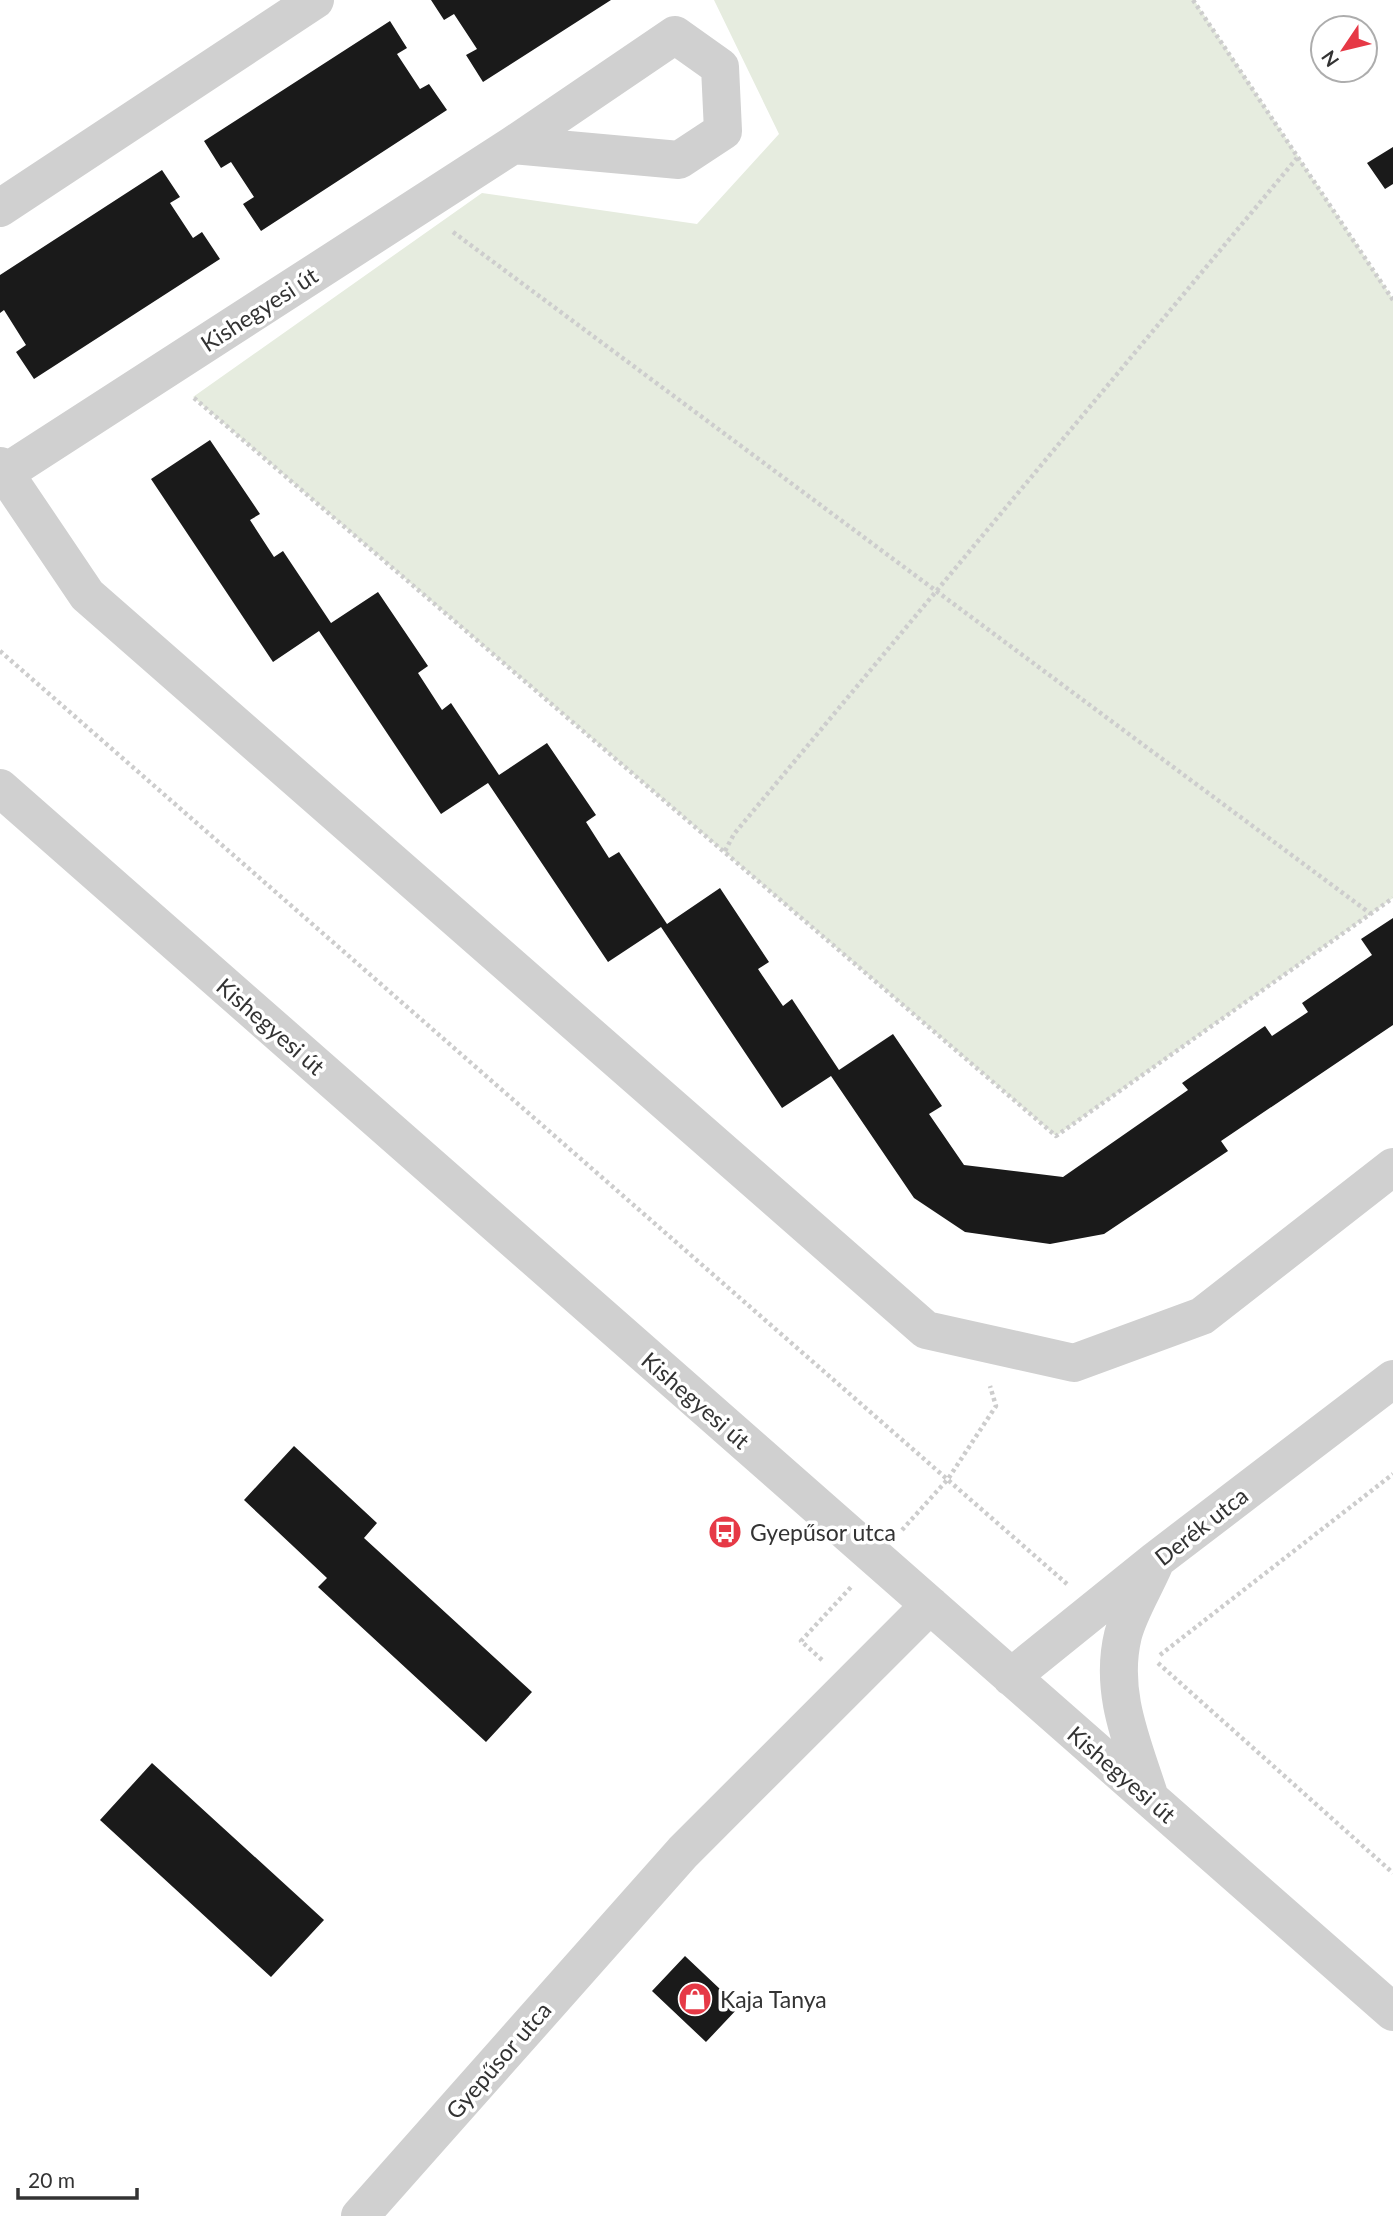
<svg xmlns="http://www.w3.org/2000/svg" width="1393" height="2216" viewBox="0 0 1393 2216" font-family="Lato,sans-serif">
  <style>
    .green { fill: #e6ecdf }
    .building { fill: #1a1a1a }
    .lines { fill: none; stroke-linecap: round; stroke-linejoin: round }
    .path { stroke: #cdcdcd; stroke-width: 4.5; stroke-dasharray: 3.5 3.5; stroke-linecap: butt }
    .minor { stroke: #d0d0d0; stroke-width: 38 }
    .labels { text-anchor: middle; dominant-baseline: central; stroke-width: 7; stroke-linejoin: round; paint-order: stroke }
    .street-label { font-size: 23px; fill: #333; stroke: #fff }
    .poi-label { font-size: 23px; fill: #333; stroke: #fff; text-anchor: start }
  </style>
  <rect width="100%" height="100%" fill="#fff"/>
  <path class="green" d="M714,0H1194L1393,299V898L1056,1136L193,397L482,193L697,224L779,134Z"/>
  <path class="building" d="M431,0H611L483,82L466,55L477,49L454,14L444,20Z
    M390,21L407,48L397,54L420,89L429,84L447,110L261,231L243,204L254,197L231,162L221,168L204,141Z
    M1393,147V184L1385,189L1367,163Z
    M162,170L180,197L170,203L193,238L202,232L220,259L34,379L16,352L26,345L4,310L0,313V275Z
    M210,440L260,514L250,520L274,557L283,551L331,623L378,592L428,666L418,673L442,710L451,703L499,775L547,743L596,815L586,822L609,858L619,852L667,924L720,888L769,962L758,969L783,1006L792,999L839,1070L893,1034L942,1106L929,1114L964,1165L1063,1177L1188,1090L1182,1083L1265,1026L1272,1036L1308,1012L1302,1003L1372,955L1361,939L1393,918V1025L1221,1141L1228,1151L1104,1234L1050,1244L965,1232L914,1198L831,1076L782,1108L661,927L608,962L488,783L441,814L319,631L273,662L151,479Z
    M294,1446L377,1523L364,1538L532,1692L486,1742L318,1587L327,1578L244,1500Z
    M152,1763L324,1920L271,1977L100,1820Z
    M685,1956L739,2007L706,2042L652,1991Z"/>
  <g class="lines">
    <path class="path" d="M1193,0L1393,300
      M453,232L1371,914
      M194,398L1056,1136L1393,898
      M0,651L1067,1584
      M725,851L734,834L1297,158
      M902,1530L948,1479L996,1406L990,1386
      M1160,1655L1393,1474
      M822,1660L801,1641L852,1586
      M1158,1663L1393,1873"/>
    <path class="minor" d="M0,208L315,0
      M0,466L87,595L926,1330L1074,1363L1202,1316L1393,1167
      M5,473L513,145L675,35L720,67L723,131L679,160L513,145
      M0,788L1393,2012
      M1011,1677L1156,1560L1393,1379
      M1150,1798C1133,1744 1109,1693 1123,1635C1129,1612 1144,1588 1154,1565
      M360,2216L683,1852L930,1605"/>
  </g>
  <defs>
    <symbol id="bus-disc" viewBox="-11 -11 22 22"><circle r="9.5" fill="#e63946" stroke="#fff"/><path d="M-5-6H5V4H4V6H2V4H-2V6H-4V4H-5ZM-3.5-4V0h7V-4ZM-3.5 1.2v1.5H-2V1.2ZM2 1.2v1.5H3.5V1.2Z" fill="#fff"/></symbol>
    <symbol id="shop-disc" viewBox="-11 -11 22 22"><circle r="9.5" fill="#e63946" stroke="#fff"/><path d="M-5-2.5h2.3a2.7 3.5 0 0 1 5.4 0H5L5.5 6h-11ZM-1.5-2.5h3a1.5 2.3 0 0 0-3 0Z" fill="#fff"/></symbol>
  </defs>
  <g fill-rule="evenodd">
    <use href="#bus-disc" x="706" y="1513" width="38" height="38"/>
    <use href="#shop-disc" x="676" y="1980" width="38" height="38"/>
  </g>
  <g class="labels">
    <g class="street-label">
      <text transform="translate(259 309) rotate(-33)">Kishegyesi út</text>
      <text transform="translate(271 1026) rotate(41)">Kishegyesi út</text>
      <text transform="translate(696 1400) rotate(41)">Kishegyesi út</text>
      <text transform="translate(1201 1526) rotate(-38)">Derék utca</text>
      <text transform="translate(1122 1774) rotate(41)">Kishegyesi út</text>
      <text transform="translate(498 2060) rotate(-49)">Gyepűsor utca</text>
    </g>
    <g class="poi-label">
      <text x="750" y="1532">Gyepűsor utca</text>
      <text x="720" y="1999">Kaja Tanya</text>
    </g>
  </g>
  <g transform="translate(1344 49) rotate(235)"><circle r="33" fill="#ffffff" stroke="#adadad" stroke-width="2"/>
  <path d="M0-5L12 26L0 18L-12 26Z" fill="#e63946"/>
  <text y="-10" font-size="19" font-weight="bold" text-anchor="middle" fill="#333333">N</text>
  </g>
  <path d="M18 2188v10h119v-10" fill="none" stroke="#333333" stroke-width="3.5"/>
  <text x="28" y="2188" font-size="21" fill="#333333" stroke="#ffffff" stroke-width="5" paint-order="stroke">20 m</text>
</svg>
